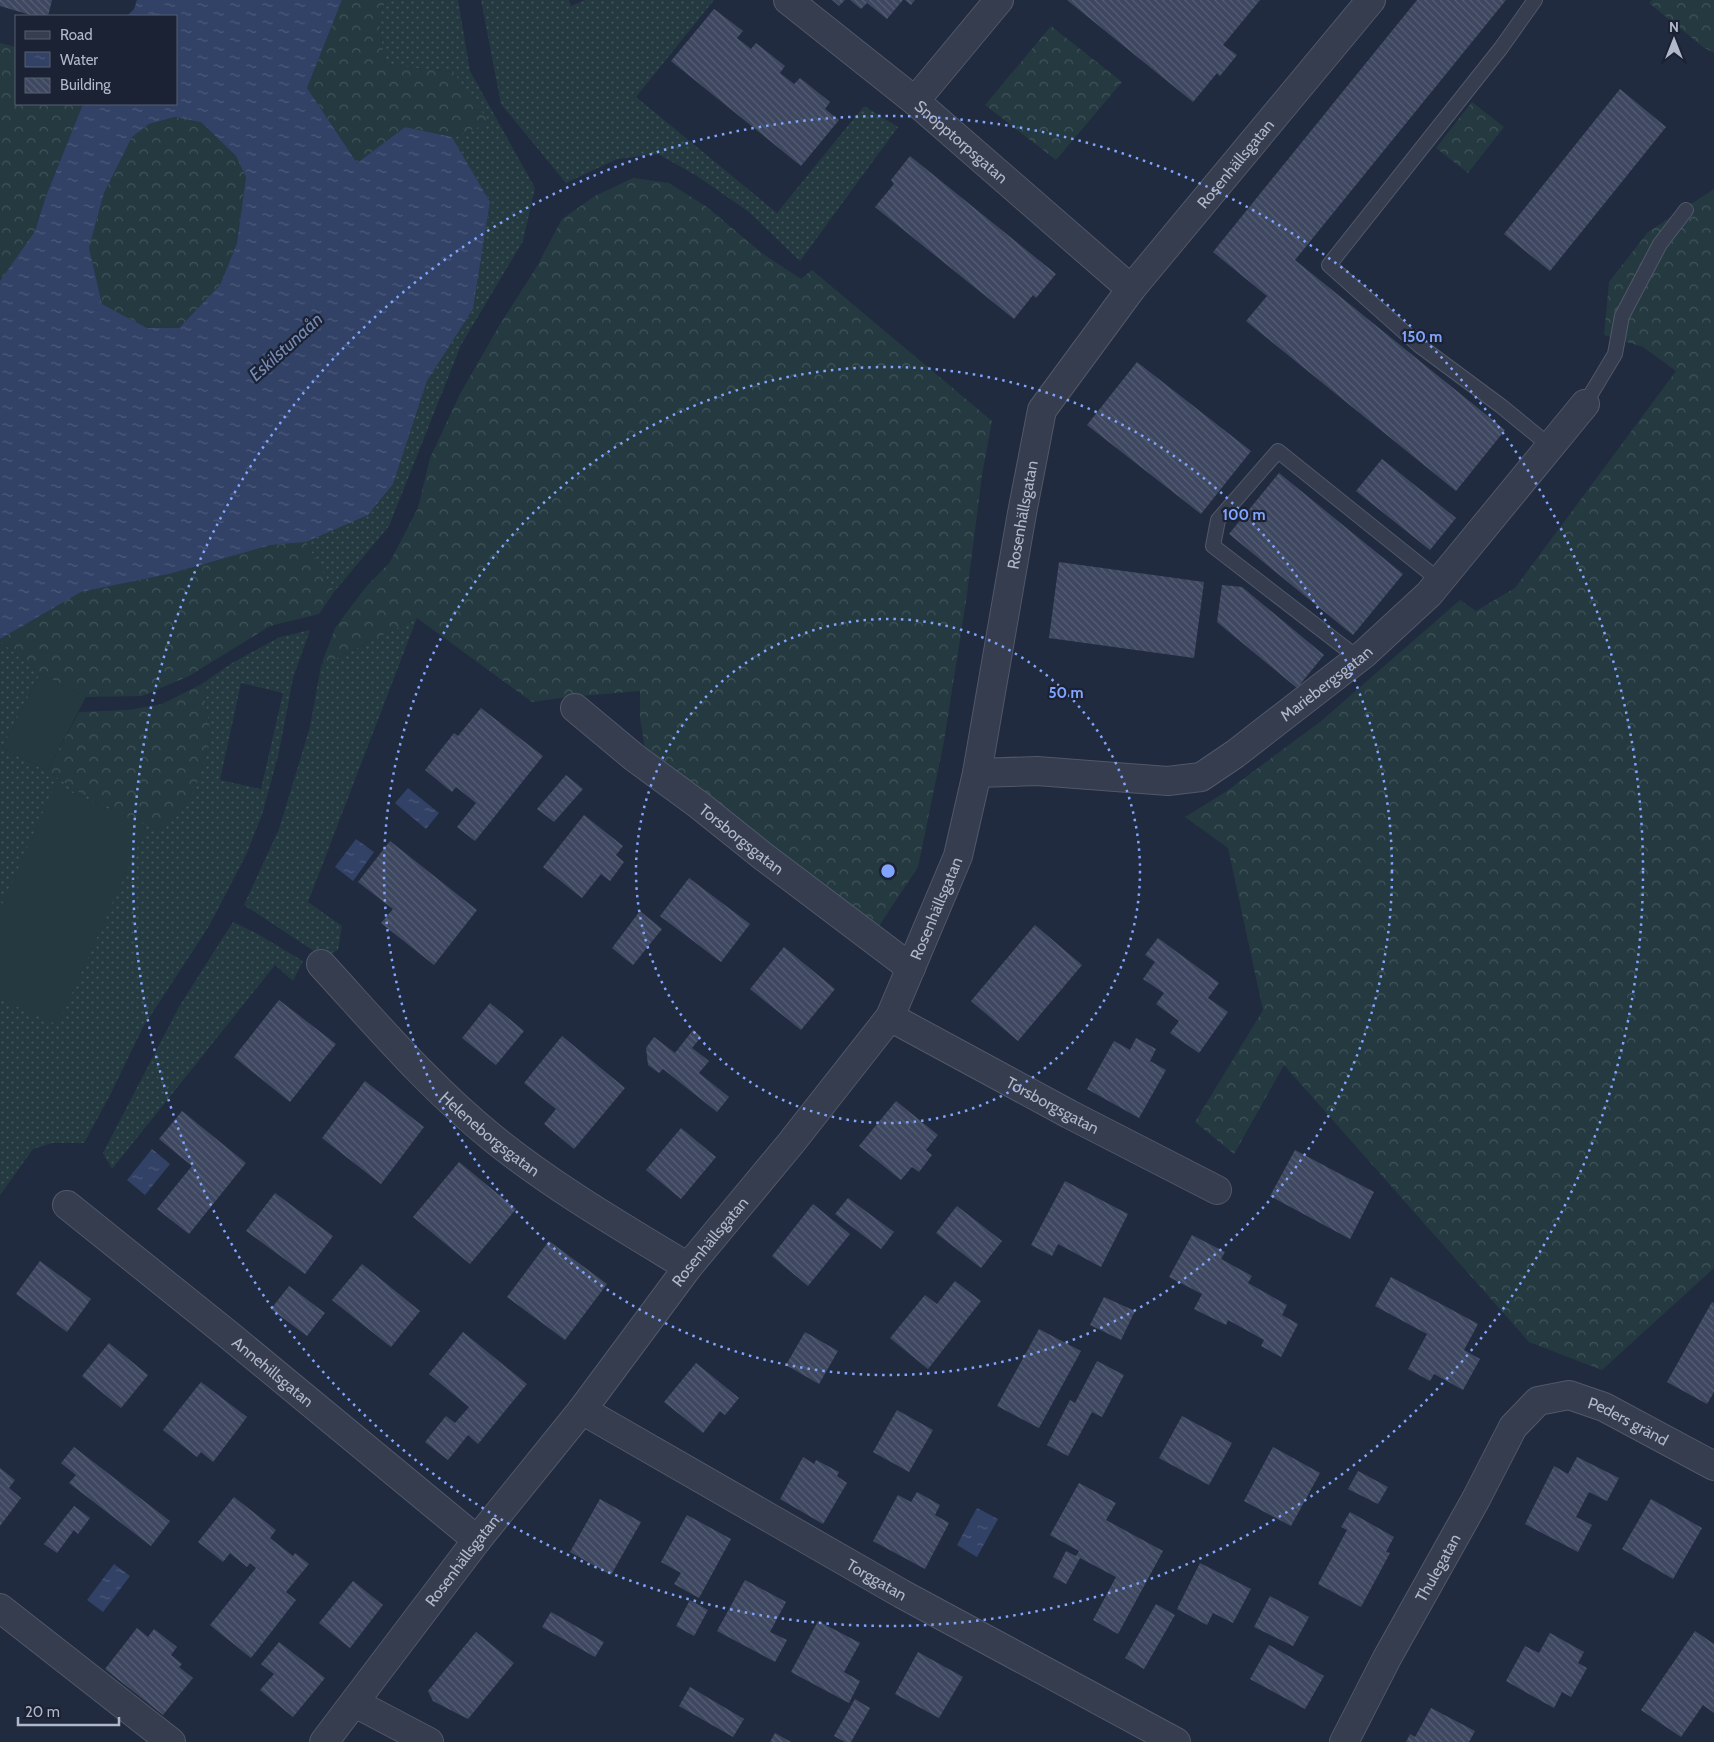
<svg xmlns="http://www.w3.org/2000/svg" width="1714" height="1742" viewBox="0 0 1714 1742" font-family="Cabin,sans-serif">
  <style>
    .grass { fill: url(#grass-dots); fill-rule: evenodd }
    .forest { fill: url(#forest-crowns) }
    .pitch { fill: #243a40 }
    .water { fill: url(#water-ripples); fill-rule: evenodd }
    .building { fill: url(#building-back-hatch) }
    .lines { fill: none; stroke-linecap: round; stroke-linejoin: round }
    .service-casing { stroke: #51586a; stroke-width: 16 }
    .minor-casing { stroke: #51586a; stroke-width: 30 }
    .service { stroke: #363d4f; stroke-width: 14 }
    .minor { stroke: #363d4f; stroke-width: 28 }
    .ring { fill: none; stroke: #81a5ff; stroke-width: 2.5; stroke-dasharray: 2.5 5 }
    .labels { text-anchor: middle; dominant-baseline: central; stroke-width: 4.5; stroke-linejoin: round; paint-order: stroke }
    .street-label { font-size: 16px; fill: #b1b8ca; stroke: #1b2234 }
    .water-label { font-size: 18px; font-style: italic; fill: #768ab4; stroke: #1b2234 }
    .centre { fill: #81a5ff; stroke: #1b2234; stroke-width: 2.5 }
    .ring-label { font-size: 15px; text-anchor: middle; font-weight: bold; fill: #81a5ff; stroke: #1b2234; stroke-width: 4.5; stroke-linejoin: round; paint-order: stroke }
  </style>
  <defs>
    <pattern id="grass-dots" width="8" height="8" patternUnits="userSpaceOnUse" patternTransform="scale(1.25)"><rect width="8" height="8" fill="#243a40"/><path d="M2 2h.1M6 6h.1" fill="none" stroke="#41545a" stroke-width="1.8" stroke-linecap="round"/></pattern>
    <pattern id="forest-crowns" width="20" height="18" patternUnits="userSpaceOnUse" patternTransform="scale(1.25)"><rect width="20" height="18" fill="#243a40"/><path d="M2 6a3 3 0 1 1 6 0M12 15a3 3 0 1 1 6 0" fill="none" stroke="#41545a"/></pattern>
    <pattern id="water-ripples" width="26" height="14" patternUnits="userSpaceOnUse" patternTransform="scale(1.25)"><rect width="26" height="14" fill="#324166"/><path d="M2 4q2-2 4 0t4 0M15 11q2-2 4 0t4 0" fill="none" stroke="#4d5a7b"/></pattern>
    <pattern id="building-back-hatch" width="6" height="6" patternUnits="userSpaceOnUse" patternTransform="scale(1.25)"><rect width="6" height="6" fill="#3d475f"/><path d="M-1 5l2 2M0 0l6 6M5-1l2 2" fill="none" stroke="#575f75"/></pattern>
  </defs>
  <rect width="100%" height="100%" fill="#212b3f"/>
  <path class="grass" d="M387,0H458L470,71L535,188L523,241L461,345L389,526L334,592L306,542L368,515L393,484L427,381L473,309L490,202L452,137L489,123L453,72L385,65L378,14Z
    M481,0H569L571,6L585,0H714L636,97L777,213L864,106L898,127L800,261L749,212L697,176L658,154L617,159L566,183L501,104Z
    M417,618L308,902L342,926L338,950L323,957L244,905L279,829L310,727L321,666Z
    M310,630L293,678L279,752L262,815L246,855L209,926L143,1027L110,1095L84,1143H52L33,1149L0,1195V641L40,674L2,748L47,771L77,791H195L211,736L202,684L232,663L280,637ZM241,683L283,693L261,789L220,780Z
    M233,922L256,933L303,961L293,981L275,965L112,1169L103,1153L180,1005Z"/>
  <path class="forest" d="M342,0H387L378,14L385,65L453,72L490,123L452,137L405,127L357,163L307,88Z
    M1652,0H1714V53L1703,47L1649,3Z
    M1051,26L1122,82L1056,160L985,105Z
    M0,43L16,47V104H83L46,196L35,231L0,281Z
    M1472,102L1504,127L1468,173L1436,148Z
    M175,117L201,121L236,156L246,176L237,243L220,285L179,328H147L102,304L89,248L104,193L132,137L149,124Z
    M633,178L669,183L707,207L763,254L801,279L812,270L992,421L982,475L966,601L944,741L918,867L877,929L645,749L640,718V691L568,697L532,702L417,618L321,666L335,628L365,588L390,562L418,508L430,458L460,394L499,326L536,268L562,219L595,196Z
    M1714,189V1268L1602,1370L1529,1342L1284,1065L1234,1154L1195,1122L1263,1010L1228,848L1185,817L1227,791L1320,722L1460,600L1476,611L1515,588L1676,371L1643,347L1604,335L1609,282L1648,232Z
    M306,542L334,592L319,614L270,626L189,676L142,696L86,697L40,674L0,641V639L81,592L169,574L271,545Z
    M202,684L211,736L195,791L158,831L77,791L47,771L79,712L128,710L162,704Z"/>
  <path class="pitch" d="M40,674L86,697L47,771L2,748Z
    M55,785L147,826L58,1025L0,999V909Z"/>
  <path class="water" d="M137,0H342L307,88L357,163L405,127L452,137L490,202L473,309L427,381L393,484L368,515L306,542L271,545L169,574L81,592L0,639V281L35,231L46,196L83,104H176V16H127L134,9ZM175,117L201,122L236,156L246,177L237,243L220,285L179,328H147L102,304L89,248L104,193L132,137L149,124Z
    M408,788L439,813L426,829L395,803Z
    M356,839L374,852L353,881L335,867Z
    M152,1149L170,1164L145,1195L127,1180Z
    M977,1508L998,1519L977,1557L957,1545Z
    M114,1564L130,1576L103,1612L87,1600Z"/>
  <path class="building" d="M0,0H52L48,16H34L0,6Z
    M832,0H845L839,6Z
    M850,0H903L887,19L867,3L861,9Z
    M905,0H915L911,5Z
    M1067,0H1260L1223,45L1237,55L1220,76L1217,73L1193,102Z
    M1417,0H1506L1295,260L1505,430L1456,491L1246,321L1267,296L1213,252Z
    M714,9L743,31L737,38L751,49L756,43L785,66L780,73L794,84L800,78L830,102L825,109L839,120L801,166L671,61Z
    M1620,89L1666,127L1550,271L1504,234Z
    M910,156L1056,274L1036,298L1033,295L1014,319L875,207L894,184L891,180Z
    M1137,362L1251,451L1201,514L1087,425Z
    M1382,459L1456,518L1430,550L1356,491Z
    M1279,473L1403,574L1353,635L1229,534Z
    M1059,562L1204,582L1194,658L1049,638Z
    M1222,585L1242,587L1324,655L1297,688L1217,622Z
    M481,708L543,756L475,841L457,827L476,803L456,787L452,792L425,770L454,733L458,736Z
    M566,775L583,789L554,822L537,809Z
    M584,815L623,846L616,855L624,862L610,881L601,874L582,898L543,867Z
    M390,841L477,910L434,965L381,923L393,909L358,882Z
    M689,878L750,924L721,962L660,916Z
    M640,911L662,929L633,965L612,948Z
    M1035,925L1082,965L1018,1041L971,1001Z
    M1158,938L1219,983L1208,998L1228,1012L1199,1053L1170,1033L1179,1021L1156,1004L1164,993L1143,979L1155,962L1145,955Z
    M784,947L835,989L801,1030L750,989Z
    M279,1000L336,1044L290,1102L234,1057Z
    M490,1003L524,1031L496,1065L462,1038Z
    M693,1030L701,1037L692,1048L709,1061L699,1073L729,1097L717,1112L663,1069L659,1073L648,1065L646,1048L654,1037L675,1053Z
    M562,1036L625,1088L574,1149L544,1124L556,1109L524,1083Z
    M1136,1038L1156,1049L1150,1061L1166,1070L1139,1118L1087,1089L1114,1041L1130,1050Z
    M365,1081L424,1127L381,1184L322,1138Z
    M896,1101L938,1135L926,1150L932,1155L919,1172L912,1167L901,1180L859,1146Z
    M182,1111L246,1163L189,1234L157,1209L192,1166L159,1139Z
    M681,1128L716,1157L681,1199L646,1170Z
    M1295,1150L1374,1192L1350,1239L1270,1196Z
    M459,1162L516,1209L470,1264L413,1217Z
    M1065,1181L1128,1214L1101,1267L1058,1244L1052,1256L1031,1245Z
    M275,1193L333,1236L305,1274L246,1231Z
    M848,1198L894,1232L881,1249L835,1214Z
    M813,1204L850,1234L808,1286L772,1256Z
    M957,1206L1002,1241L981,1268L936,1233Z
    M1192,1235L1225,1252L1221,1259L1252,1276L1248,1283L1287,1305L1282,1315L1298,1324L1281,1357L1261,1346L1264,1340L1228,1320L1226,1325L1194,1309L1202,1294L1169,1277Z
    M549,1241L607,1284L565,1340L507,1297Z
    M40,1261L91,1299L67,1332L16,1294Z
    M362,1264L420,1311L391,1347L332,1300Z
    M1391,1277L1478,1324L1464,1350L1480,1359L1463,1390L1434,1374L1430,1381L1408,1369L1427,1334L1375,1306Z
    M955,1281L981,1301L928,1369L890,1338L925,1295L937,1304Z
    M289,1286L325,1313L307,1336L271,1309Z
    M1104,1297L1135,1311L1121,1340L1090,1325Z
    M1712,1302L1714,1303V1392L1707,1404L1667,1382Z
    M1039,1329L1081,1351L1039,1428L997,1406Z
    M463,1332L527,1384L478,1444L468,1435L448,1460L425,1442L446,1416L455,1423L469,1407L429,1374Z
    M805,1332L838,1351L819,1384L786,1365Z
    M109,1343L148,1375L121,1408L82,1376Z
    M1097,1361L1124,1375L1102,1417L1092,1412L1068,1456L1047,1445L1070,1400L1075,1403Z
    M696,1363L739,1398L725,1415L720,1411L703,1433L664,1402Z
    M201,1382L247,1417L213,1462L201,1452L197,1457L163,1430Z
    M897,1410L933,1430L909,1472L873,1452Z
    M1182,1416L1232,1443L1209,1485L1159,1458Z
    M74,1447L170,1521L151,1546L69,1483L76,1475L61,1463Z
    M1273,1447L1320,1473L1291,1526L1244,1501Z
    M803,1457L814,1464L816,1460L839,1472L837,1476L847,1483L823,1524L780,1499Z
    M1577,1457L1619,1478L1607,1501L1589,1492L1576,1517L1592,1525L1578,1552L1525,1524L1554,1466L1568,1474Z
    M0,1468L15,1480L9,1488L21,1498L0,1526Z
    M1358,1471L1388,1487L1378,1504L1348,1489Z
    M1079,1483L1116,1503L1106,1520L1163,1551L1118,1634L1093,1620L1116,1577L1080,1558L1066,1584L1053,1577L1066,1551L1076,1556L1079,1551L1050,1535Z
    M917,1492L940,1505L935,1515L949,1523L925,1569L873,1541L898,1495L911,1502Z
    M234,1497L276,1530L270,1538L293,1556L295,1553L309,1564L286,1592L296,1600L251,1658L210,1625L256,1568L250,1563L247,1567L230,1553L223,1562L198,1542Z
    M600,1499L641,1522L611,1575L570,1552Z
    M1651,1499L1702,1528L1673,1579L1622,1549Z
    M74,1506L90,1518L78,1534L74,1530L57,1553L44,1544Z
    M1350,1512L1394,1537L1386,1552L1390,1553L1361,1607L1318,1584L1347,1530L1341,1527Z
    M687,1515L731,1539L699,1598L674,1584L681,1573L661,1562Z
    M1200,1563L1251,1589L1233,1623L1213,1613L1207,1625L1177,1609Z
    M745,1580L786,1602L770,1632L787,1640L775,1662L717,1631Z
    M353,1581L383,1605L350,1648L319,1623Z
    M1270,1596L1309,1617L1293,1646L1254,1627Z
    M690,1600L708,1610L694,1636L676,1626Z
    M1156,1604L1175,1615L1144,1669L1125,1658Z
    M551,1612L604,1642L595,1657L542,1627Z
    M818,1621L860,1643L844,1672L860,1681L849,1703L791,1672Z
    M137,1628L148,1637L154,1629L177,1647L171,1655L182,1664L179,1667L193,1678L163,1715L105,1669Z
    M1695,1631L1714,1644V1713L1703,1705L1681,1737L1641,1710Z
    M476,1632L514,1663L468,1719L433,1701L428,1691Z
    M1550,1633L1584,1652L1578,1663L1587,1668L1571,1697L1562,1692L1554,1708L1506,1681L1525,1646L1539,1653Z
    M279,1642L325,1678L293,1717L260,1690L274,1674L261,1664Z
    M1269,1645L1324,1676L1305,1709L1250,1679Z
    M918,1652L963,1677L939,1718L895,1694Z
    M690,1687L744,1719L733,1737L679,1706Z
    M855,1699L870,1708L851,1742H845L834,1736Z
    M1431,1708L1475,1731L1469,1742H1406L1410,1734L1415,1737Z
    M775,1733L791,1742H770Z"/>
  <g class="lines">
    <defs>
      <path id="service" d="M1535,0L1501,48L1329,265L1420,346L1501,406L1550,446
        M1585,404L1615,354L1622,316L1660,244L1686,210
        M1358,658L1213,546L1218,520L1278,451L1440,581"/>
      <g id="minor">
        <path id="s1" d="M788,0L915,101L1131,289"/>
        <path d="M915,101L999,0"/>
        <path id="s2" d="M575,708L635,758L699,805L764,857L911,968"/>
        <path id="s3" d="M977,773L1037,771L1168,781L1201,777L1235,754L1364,654L1429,594L1585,404"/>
        <path id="s4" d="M321,964C377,1025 430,1088 495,1140C555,1188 622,1227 688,1267"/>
        <path id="s5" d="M890,1017L1069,1114L1217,1190"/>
        <path id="s6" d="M67,1205L230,1336L477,1540"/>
        <path id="s7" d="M582,1410L902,1594L1176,1742"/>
        <path d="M0,1608L171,1742"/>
        <path d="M355,1703L429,1742"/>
        <path id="s8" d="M324,1742L477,1540L582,1410L688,1267L791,1143L890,1017L958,856L977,773L1022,513L1042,410L1131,289L1371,0"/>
        <path id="s9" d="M1344,1742L1387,1658L1476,1499L1513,1427L1538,1401L1569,1395L1604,1407L1714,1466"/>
      </g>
    </defs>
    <use href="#service" class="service-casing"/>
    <use href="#minor" class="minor-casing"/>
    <use href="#service" class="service"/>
    <use href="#minor" class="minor"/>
  </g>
  <g class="ring">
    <circle cx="888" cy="871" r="252"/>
    <circle cx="888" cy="871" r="504"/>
    <circle cx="888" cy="871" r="755"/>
  </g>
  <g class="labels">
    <g class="street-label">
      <text stroke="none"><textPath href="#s1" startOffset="224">Snopptorpsgatan</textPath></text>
      <text stroke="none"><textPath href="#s8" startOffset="1862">Rosenhällsgatan</textPath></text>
      <text stroke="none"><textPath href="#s8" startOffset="1442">Rosenhällsgatan</textPath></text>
      <text stroke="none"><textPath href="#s3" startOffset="381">Mariebergsgatan</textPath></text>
      <text stroke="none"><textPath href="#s2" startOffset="212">Torsborgsgatan</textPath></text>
      <text stroke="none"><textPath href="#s8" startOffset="1038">Rosenhällsgatan</textPath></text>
      <text stroke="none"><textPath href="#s5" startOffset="185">Torsborgsgatan</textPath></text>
      <text stroke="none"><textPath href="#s4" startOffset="240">Heleneborgsgatan</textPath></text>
      <text stroke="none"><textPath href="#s8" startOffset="632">Rosenhällsgatan</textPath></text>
      <text stroke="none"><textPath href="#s6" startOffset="265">Annehillsgatan</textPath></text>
      <text stroke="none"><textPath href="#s9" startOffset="490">Peders gränd</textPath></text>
      <text stroke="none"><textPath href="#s8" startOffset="228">Rosenhällsgatan</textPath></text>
      <text stroke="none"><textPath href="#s9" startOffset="198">Thulegatan</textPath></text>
      <text stroke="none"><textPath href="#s7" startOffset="340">Torggatan</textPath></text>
    </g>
    <g class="water-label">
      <text transform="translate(286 347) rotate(-42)">Eskilstunaån</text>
    </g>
  </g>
  <circle cx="888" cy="871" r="8" class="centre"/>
  <g class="ring-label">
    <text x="1422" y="342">150 m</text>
    <text x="1244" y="520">100 m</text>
    <text x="1066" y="698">50 m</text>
  </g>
  <rect x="15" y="15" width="162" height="90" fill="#1b2234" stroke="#575e70"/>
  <rect x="25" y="31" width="25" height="8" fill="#363d4f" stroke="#575e70"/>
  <text x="60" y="40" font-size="15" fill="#b1b8ca">Road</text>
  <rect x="25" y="52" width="25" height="15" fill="url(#water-ripples)" stroke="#575e70"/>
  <text x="60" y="65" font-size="15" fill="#b1b8ca">Water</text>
  <rect x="25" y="78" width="25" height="15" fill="url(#building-back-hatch)" stroke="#575e70"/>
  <text x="60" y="90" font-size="15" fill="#b1b8ca">Building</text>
  <g transform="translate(1674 40)" stroke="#1b2234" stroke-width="4" paint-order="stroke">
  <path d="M0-4L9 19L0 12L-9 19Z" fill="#b1b8ca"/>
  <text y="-8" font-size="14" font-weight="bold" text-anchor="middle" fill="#b1b8ca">N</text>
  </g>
  <path d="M18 1717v8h101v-8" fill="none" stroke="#b1b8ca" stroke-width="2.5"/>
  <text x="25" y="1717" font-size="15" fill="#b1b8ca" stroke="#1b2234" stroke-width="4" paint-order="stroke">20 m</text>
</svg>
